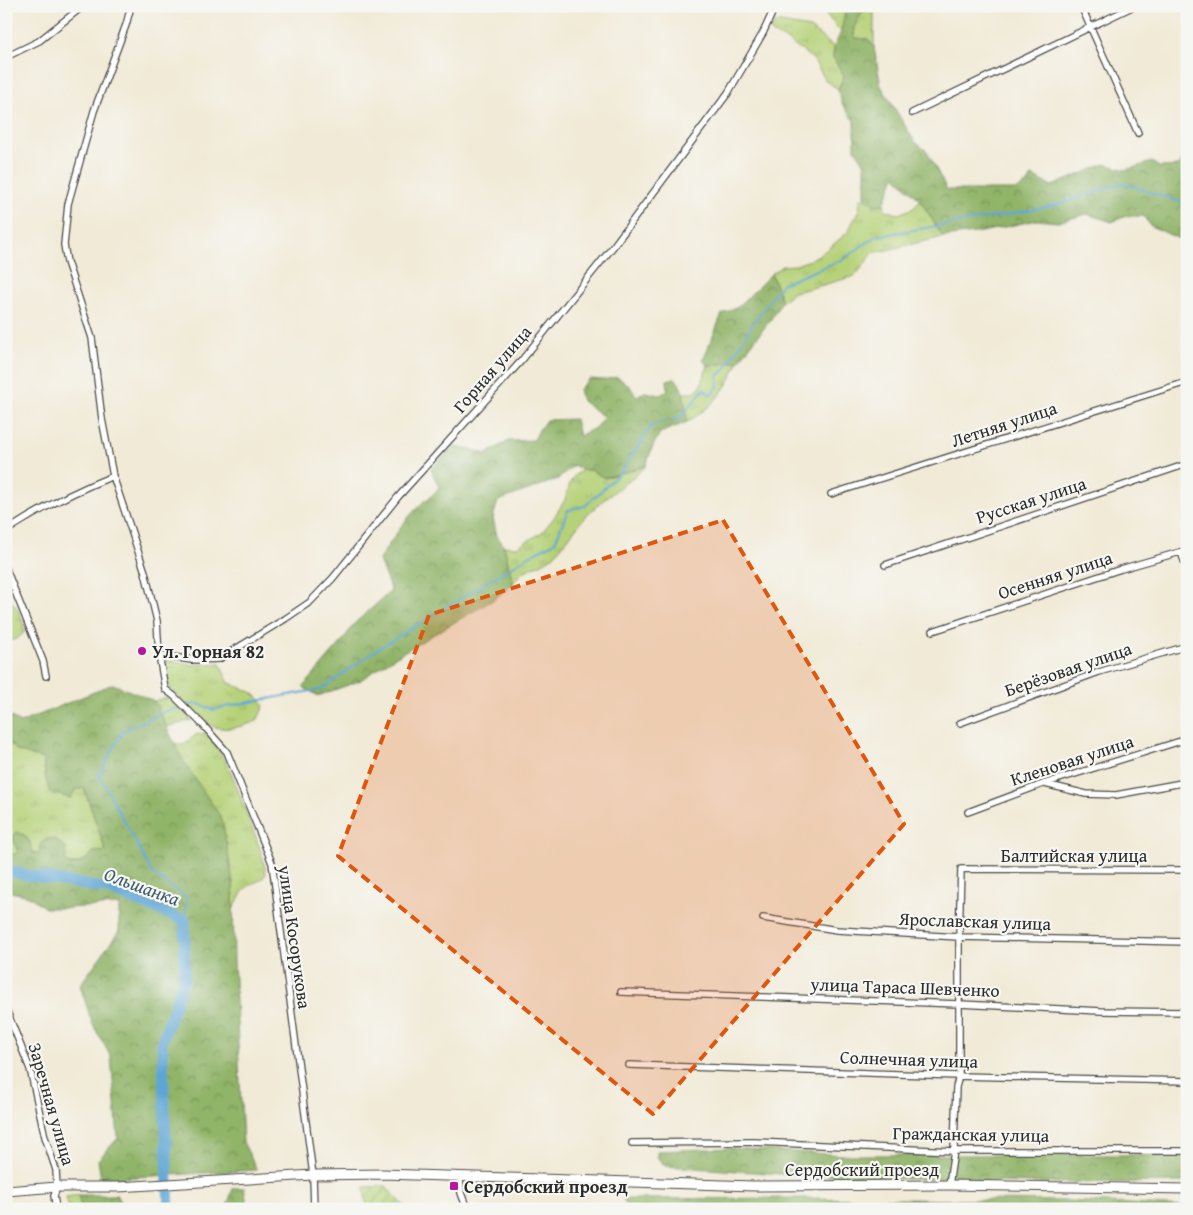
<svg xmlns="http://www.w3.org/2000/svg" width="1193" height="1215" viewBox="0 0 1193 1215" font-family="'Gentium Book Plus',serif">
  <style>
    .grass { fill: url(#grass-tufts); stroke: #707e52 }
    .forest { fill: url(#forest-crowns); stroke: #5e704a }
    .garden { fill: url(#garden-furrows); stroke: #707e52 }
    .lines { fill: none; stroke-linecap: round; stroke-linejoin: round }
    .stream { stroke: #5ea6d5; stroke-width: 2 }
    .river { stroke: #5ea6d5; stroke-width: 11 }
    .street-casing { stroke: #494845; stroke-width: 8 }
    .primary-casing { stroke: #494845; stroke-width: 11 }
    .street { stroke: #fff; stroke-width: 5.5 }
    .primary { stroke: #fff; stroke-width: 9 }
    .marked { fill: #df570e; fill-opacity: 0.2; stroke: #df570e; stroke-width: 4; stroke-dasharray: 10 6; stroke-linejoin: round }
    .poi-dot { fill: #b5179e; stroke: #f6f6f2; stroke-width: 2 }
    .labels { text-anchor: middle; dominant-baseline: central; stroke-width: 4.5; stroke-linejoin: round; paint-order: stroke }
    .street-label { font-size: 18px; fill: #2b2b2b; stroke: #f6f6f2 }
    .poi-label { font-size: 18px; font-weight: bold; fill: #2b2b2b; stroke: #f6f6f2; text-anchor: start }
    .water-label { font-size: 19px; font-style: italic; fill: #3f5c6f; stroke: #f6f6f2 }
  </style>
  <defs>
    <pattern id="grass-tufts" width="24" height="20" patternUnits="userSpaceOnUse" patternTransform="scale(1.25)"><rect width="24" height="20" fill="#b6d278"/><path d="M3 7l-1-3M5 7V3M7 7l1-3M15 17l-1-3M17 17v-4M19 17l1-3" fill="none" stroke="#9db468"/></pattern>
    <pattern id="forest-crowns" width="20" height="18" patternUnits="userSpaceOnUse" patternTransform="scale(1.25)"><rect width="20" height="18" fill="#90b468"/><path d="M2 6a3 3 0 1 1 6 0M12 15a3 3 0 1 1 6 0" fill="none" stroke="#769356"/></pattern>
    <pattern id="garden-furrows" width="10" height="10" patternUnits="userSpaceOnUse" patternTransform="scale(1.25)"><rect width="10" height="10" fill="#b6d278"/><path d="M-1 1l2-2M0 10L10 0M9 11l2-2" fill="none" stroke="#9db468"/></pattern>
  </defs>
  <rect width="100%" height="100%" fill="#f6f6f2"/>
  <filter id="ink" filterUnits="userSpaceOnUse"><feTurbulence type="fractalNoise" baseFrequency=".02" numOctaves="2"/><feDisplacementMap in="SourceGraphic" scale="10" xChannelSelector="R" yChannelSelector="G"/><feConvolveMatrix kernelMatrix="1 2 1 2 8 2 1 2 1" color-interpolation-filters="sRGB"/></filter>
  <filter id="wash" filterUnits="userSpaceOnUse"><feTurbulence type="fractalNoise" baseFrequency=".0096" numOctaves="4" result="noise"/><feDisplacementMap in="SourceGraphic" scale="20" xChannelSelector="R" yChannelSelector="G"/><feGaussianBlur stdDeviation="1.12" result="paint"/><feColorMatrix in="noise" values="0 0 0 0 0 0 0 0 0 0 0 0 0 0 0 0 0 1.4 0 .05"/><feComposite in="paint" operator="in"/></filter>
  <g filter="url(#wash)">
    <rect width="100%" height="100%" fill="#f1ead7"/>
    <path class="grass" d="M820,6H841L846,13L841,32C837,28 822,10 820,6Z
      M874,6V48L868,39L854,38C855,23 858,12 874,6Z
      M775,22L810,28L834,47L833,57L844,76L838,89L826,81L813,59L788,41L772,33L770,29Z
      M861,198H865L875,205L884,204L885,210L898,214L914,208L920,200L943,237L873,253L855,276L812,288L794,292L782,301L771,274L782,266L796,265L810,260L828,249L848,232L859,209Z
      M739,361C725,391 716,404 687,422L683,393H693L700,387L708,366Z
      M646,466C628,483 607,495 590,512C576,525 567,543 553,556C540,568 522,566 513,584L504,546L517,547L541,533L553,519L565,500L570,483L575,475L582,470H592L604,478Z
      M6,597C17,604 24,619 24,632C19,639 15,640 6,641Z
      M168,660L193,665L220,663L228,682C245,691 253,688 264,706L257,721C243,726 230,731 215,727C203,723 172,693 167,682C164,675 164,665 168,660Z
      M167,698L174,699L192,720L167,727L154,701Z
      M205,733C228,757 236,785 247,815C255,835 263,853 266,874C261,882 252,882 246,888C240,894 237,902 233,910V882L174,743L182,745L196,735Z
      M6,739L17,751L43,759L46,780L75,790L84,788L106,852H93C70,878 59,853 32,853L30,842L23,834L13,837L18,854L10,855L6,854Z
      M78,1195L82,1209H69L66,1197Z"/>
    <path class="forest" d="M846,6H873C858,12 854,23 854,38L868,39L874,48L881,86L915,142L927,151L947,190H1017L1029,182L1032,176L1052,186L1105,164L1125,170L1152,162L1159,167L1179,166L1187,151V240L1177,238L1151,226L1143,216H1126L1112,222L1087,214L1058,222L1037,220L982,232L943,237L920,200L895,176L884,204L875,205L865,198V164L855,149L854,121L842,104L838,89L844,76L833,57L834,47L841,32Z
      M771,274L782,301L771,319L739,361L708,366L703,360L722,314L738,307Z
      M617,377L629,385L636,396L645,392L660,395L668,390L667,380L675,378C686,390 685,407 687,422L660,433L652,448L646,466L604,478L592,470H582L574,465L558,479L498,501L493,518L497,536L504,546L513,584L493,600L395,657L359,681L318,696L303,687L340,644L355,623L391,591L379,560C389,544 405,519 419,506C427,498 431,498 439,487L431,469L453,447L471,449L486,454L509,441L534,440L539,430L546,420L575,419L579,436L595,428L604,417L582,401L579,389L589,379L603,380Z
      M113,684L154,701L182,759L222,819L233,882L234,962L243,1142L257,1170L101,1179L98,1160L118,1138L111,1057L92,1023L80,985L119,931V905L67,908H45L29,896L6,891V854L10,855L18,853L13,837L16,832C28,835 30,842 33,853H39L41,844L45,839H55L66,848L65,861L71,865C81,864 87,860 93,852L106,851L84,788L75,790L71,798L50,793L46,780L43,759L17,751L6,739V713L20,723Z
      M733,1148L845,1155H1187V1182L1029,1183L781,1174L665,1166L657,1157V1151Z
      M233,1188H244L248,1209H226Z
      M78,1195H117L124,1209H82Z
      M796,1198L1067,1201L1187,1207V1209H628L623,1199Z"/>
    <path class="garden" d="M386,1186L407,1209H367L364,1187Z"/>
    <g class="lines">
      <path class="stream" d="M673,420L681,417L704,389L711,395L718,386V376L725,369L754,322L782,284L844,259L876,236L1007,215L1060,204L1122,183L1187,204
        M187,705L199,704L213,710L229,706L322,689L376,650L536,552L555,542L568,510L585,506L622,471L652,425L667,421
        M182,707L166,711L123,731L99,775L153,874L187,898L185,921"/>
      <path class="river" d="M6,871L107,889L185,921L184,978L162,1042L169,1209"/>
    </g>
  </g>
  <g filter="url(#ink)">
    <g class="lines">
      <defs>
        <path id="street" d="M131,6L126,25L94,111L68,204L64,245L67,262L92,338L102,419L113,476L145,572L157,621L159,655L165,689L174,696L203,725L227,752L272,863L313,1175L314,1209
          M1081,6L1138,133
          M6,57L39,41L83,6
          M912,113L1134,6
          M831,494L1187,382
          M6,531C40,509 75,491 113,476
          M1181,552L1187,569
          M885,565L1187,464
          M6,569L43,661L46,676
          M933,631L1121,569L1187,550
          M159,655L192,660L219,659L285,619L310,602L333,578L398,497L522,360L612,248L728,93L763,33L773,11L774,6
          M960,723L1099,672L1187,646
          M1045,784L1086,794L1116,795L1187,782
          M968,812L1043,784L1187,739
          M763,918L837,930L959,937L1187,942
          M621,992L959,1004L1101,1011L1187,1012
          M6,1009L30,1069L45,1137L56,1170L57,1187L54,1196L56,1209
          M629,1065L959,1076L1187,1081
          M632,1143L754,1142L954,1151H1187
          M460,1178L461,1193L467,1209
          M949,1185L954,1151L956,1087L959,1076V937L961,869L1187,870"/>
        <path id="primary" d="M6,1191L57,1187H118L313,1175L383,1174L754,1186L949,1185L1187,1189"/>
      </defs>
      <use href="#street" class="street-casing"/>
      <use href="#primary" class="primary-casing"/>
      <use href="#street" class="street"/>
      <use href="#primary" class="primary"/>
    </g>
  </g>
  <path class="marked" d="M723,520L904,824L653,1114L338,856L429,615Z"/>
  <g class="poi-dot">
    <circle cx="142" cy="651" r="5"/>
    <rect x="449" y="1181" width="10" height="10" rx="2.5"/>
  </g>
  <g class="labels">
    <g class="street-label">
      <text transform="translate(492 369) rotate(-49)">Горная улица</text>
      <text transform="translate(1004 424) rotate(-18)">Летняя улица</text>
      <text transform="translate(1031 500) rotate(-18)">Русская улица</text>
      <text transform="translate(1055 575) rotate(-18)">Осенняя улица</text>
      <text transform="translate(1068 669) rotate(-19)">Берёзовая улица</text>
      <text transform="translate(1072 760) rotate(-18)">Кленовая улица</text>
      <text x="1074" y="855">Балтийская улица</text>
      <text transform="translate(975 921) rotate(2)">Ярославская улица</text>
      <text transform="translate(295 937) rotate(82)">улица Косорукова</text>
      <text transform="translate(905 987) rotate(2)">улица Тараса Шевченко</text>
      <text transform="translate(909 1059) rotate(2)">Солнечная улица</text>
      <text transform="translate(52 1104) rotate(74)">Заречная улица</text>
      <text transform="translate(971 1134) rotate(1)">Гражданская улица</text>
      <text x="862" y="1169">Сердобский проезд</text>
    </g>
    <g class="poi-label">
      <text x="152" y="651">Ул. Горная 82</text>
      <text x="464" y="1186">Сердобский проезд</text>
    </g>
    <g class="water-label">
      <text transform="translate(142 886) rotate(20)">Ольшанка</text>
    </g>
  </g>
  <rect width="1193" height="1215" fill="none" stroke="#f6f6f2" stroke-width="25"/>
</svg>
